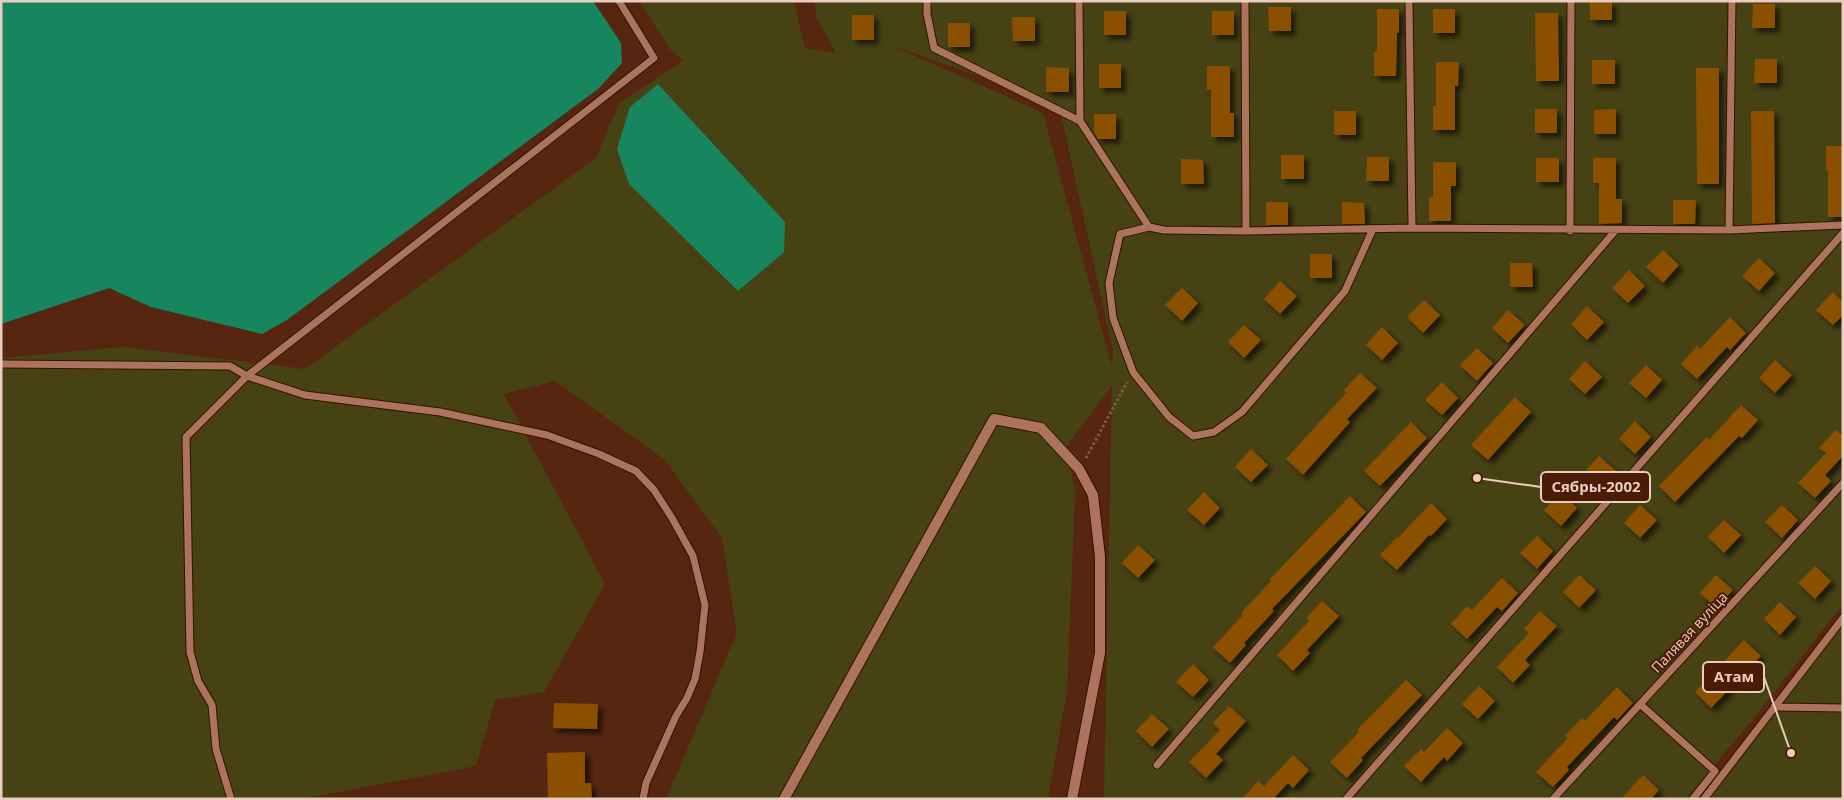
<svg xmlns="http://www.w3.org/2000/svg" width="1844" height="800" viewBox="0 0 1844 800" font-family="'Open Sans',sans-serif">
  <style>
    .green { fill: #474214; fill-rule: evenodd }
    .water { fill: #17855e }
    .building { fill: #8b4f00; filter: url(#shadow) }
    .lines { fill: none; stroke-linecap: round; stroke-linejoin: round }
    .lane-casing { stroke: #341102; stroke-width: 9 }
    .street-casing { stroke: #341102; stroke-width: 12 }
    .path { stroke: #835946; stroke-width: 3; stroke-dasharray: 2.5 2.5; stroke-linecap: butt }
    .lane { stroke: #ad745d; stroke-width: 7 }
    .street { stroke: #ad745d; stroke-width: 10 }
    .labels { text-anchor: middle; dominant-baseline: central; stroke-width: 4; stroke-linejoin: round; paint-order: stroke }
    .street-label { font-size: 14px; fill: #ebccc0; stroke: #4a1b05 }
    .leader { fill: none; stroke: #ebccc0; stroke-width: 2 }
    .callout-dot { fill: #ebccc0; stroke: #4a1b05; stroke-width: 2 }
    .callout { fill: #4a1b05; stroke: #ebccc0; stroke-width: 2 }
    .callout-label { font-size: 15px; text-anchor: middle; font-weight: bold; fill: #ebccc0 }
  </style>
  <defs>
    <filter id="shadow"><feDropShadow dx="4.5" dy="4.5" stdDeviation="2.5" flood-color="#0009"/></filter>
  </defs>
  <rect width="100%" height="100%" fill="#562610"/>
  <path class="green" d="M639,1H794L805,48L836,53L817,18L814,1H1843V604L1754,718L1686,799H1104L1112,385L1067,446L1075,493L1067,691L1048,799H666L737,633L722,538L665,460L555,381L504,394L605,584L544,692L495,700L476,766L302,799H1V358L123,347L305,369L596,158L619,103L683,61L670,49ZM891,45L1059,105L1113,351L1112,367L1043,113Z
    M1843,616V799H1704Z"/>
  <path class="water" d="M1,1H593L621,43L622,63L598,89L287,320L262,334L151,307L109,288L1,324Z
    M658,84L785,222L784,252L738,291L629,184L617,149L630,107Z"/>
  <path class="building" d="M1590,1H1612V20H1590Z
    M1753,4H1775V28H1752Z
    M1268,7H1291V31H1269Z
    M1377,9H1399V33H1397L1396,76H1374V52H1377Z
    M1433,9H1455V33H1433Z
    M1104,11H1126V35H1104Z
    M1212,11H1234V35H1212Z
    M1535,13H1558L1559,81H1536Z
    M852,15H874V40H852Z
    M1012,17H1035V41H1013Z
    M948,23H970V47H948Z
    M1755,59H1777V83H1754Z
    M1592,60H1615V84H1592Z
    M1436,62H1459L1458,86H1455V130H1433V106H1436Z
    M1099,64H1121V88H1099Z
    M1207,66H1230V113H1234V137H1211V90H1207Z
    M1046,67L1069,68V92H1046Z
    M1696,68H1719V184H1697Z
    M1535,109H1557V133H1535Z
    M1616,109V134H1594V110Z
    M1334,111H1356V135H1334Z
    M1751,111H1774L1775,223L1752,224Z
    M1094,114H1116V139H1098L1094,132Z
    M1826,146H1843V217H1828V171H1826Z
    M1281,155H1304V179H1281Z
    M1367,157H1389V181H1366Z
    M1536,158H1559V182H1536Z
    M1593,158H1616V199H1622V223L1599,224V183H1593Z
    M1181,159L1203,160L1204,184H1181Z
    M1433,162H1456V186H1451V221H1429V197H1433Z
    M1673,200H1696L1695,224H1673Z
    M1266,202H1288V225H1266Z
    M1342,202L1364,203L1365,224H1342Z
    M1663,250L1679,265L1663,283L1646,267Z
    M1310,254H1332V278H1310Z
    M1759,258L1775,273L1759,291L1742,276Z
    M1510,263H1532L1533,287H1510Z
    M1629,270L1645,286L1628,303L1612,288Z
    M1280,281L1297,296L1280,314L1264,299Z
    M1182,288L1198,303L1182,321L1165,305Z
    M1833,292L1843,302V315L1833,325L1816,310Z
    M1424,300L1440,315L1423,333L1407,317Z
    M1587,306L1604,322L1587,340L1571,324Z
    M1508,310L1525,325L1508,343L1492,328Z
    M1730,317L1746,333L1730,350L1727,347L1697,379L1681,364L1697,346L1700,349Z
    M1244,325L1261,340L1244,358L1228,342Z
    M1382,327L1398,343L1382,360L1366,345Z
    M1477,348L1493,363L1477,381L1460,365Z
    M1775,360L1792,375L1775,393L1759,378Z
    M1585,361L1602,377L1585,394L1569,379Z
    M1646,365L1662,380L1646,398L1629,383Z
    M1360,373L1377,388L1347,419L1350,422L1303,475L1286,459L1346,393L1344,390Z
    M1442,382L1458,398L1442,415L1425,400Z
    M1515,397L1531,412L1488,460L1471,445Z
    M1741,405L1758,420L1742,438L1739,436L1675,502L1659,486L1707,437L1709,440Z
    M1635,421L1651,437L1635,454L1619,439Z
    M1411,422L1427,438L1380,486L1364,471Z
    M1836,430L1843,436V456L1825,475L1831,481L1815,498L1798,483L1826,453L1819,448Z
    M1251,449L1268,465L1251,482L1235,467Z
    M1599,456L1616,471L1599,489L1583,474Z
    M1204,492L1220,508L1204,525L1187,510Z
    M1561,493L1577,508L1561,526L1544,510Z
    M1350,496L1366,512L1272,609L1274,611L1244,643L1246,645L1230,663L1213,647L1243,615L1241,613L1271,581L1270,579Z
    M1431,503L1447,519L1431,536L1429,535L1397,570L1380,555L1397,537L1398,538Z
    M1640,505L1657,520L1640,538L1624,523Z
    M1782,505L1798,520L1782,538L1765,522Z
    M1724,520L1741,535L1724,553L1708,537Z
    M1537,536L1553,551L1537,569L1520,553Z
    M1138,545L1155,560L1138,578L1122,563Z
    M1815,566L1831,581L1815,599L1798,583Z
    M1579,575L1596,590L1579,608L1563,592Z
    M1716,575L1733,590L1716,608L1700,593Z
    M1502,578L1518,593L1502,611L1497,607L1467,639L1451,624L1467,606L1472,610Z
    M1322,601L1339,616L1307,650L1310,653L1293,671L1277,655L1309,621L1306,618Z
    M1780,602L1796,617L1780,635L1764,619Z
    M1540,611L1557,626L1525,660L1530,665L1513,683L1497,667L1529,633L1524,629Z
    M1744,640L1761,656L1711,708L1695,692Z
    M1193,664L1209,680L1193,697L1176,682Z
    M1406,680L1422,695L1361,758L1363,760L1347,778L1330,762L1359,732L1357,730Z
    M1479,686L1495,701L1478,719L1462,704Z
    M1617,687L1633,703L1617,720L1614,717L1567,767L1569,770L1553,787L1536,772L1568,738L1565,736L1582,718L1585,721Z
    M554,703L598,704L597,729L553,728Z
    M1229,706L1246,721L1216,754L1223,760L1206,778L1189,762L1220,730L1213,723Z
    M1152,714L1169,729L1152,747L1136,731Z
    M1447,728L1463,743L1447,761L1444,757L1421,782L1404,766L1421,749L1424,752Z
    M585,752V783H591L592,799H548L547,753Z
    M1293,755L1309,770L1293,788L1288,783L1275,797L1277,799H1242L1258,781L1264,786Z
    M1643,775L1659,790L1651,799H1621Z"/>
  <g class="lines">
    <defs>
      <path id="lane" d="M927,1V14L934,48L1080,121L1149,227L1164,230L1246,231L1412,228L1729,230L1843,225
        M1079,1L1080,121
        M1245,1L1246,231
        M1409,1L1412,228
        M1149,227L1120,234L1109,283L1113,318L1133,372L1169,417L1193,436L1214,432L1242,412L1345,291L1373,229
        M1729,230L1732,1
        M1570,231L1571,1
        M1,364L230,366L247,376L305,395L440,412L547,435L599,454L636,471L654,490L672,518L693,556L705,605L700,652L695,679L687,698L676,716L646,783L643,799
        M1640,704L1715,771L1693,799
        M1774,707L1843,708
        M1157,765L1615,231
        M231,799L216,749L212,705L198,681L190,652L186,437L247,376L654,58L619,1
        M1346,799L1843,233
        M1553,799L1843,483
        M1704,799L1843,618"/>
      <path id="street" d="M784,799L994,419L1041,428L1079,469L1093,495L1100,557V653L1072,799"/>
    </defs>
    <use href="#lane" class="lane-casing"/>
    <use href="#street" class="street-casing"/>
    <path class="path" d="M1086,458L1127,382"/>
    <use href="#lane" class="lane"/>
    <use href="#street" class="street"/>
  </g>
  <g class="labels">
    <g class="street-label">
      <text transform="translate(1689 632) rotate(-47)">Палявая вуліца</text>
    </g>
  </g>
  <path class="leader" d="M1477 478L1541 487M1791 753L1764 677"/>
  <g class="callout-dot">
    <circle cx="1477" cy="478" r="5"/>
    <circle cx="1791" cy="753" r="5"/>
  </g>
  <g class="callout">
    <rect x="1541" y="472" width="109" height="30" rx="5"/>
    <rect x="1703" y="662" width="61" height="30" rx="5"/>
  </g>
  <g class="callout-label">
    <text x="1596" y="492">Сябры-2002</text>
    <text x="1734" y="682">Атам</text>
  </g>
  <rect width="1844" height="800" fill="none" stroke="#ebccc0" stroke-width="5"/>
</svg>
